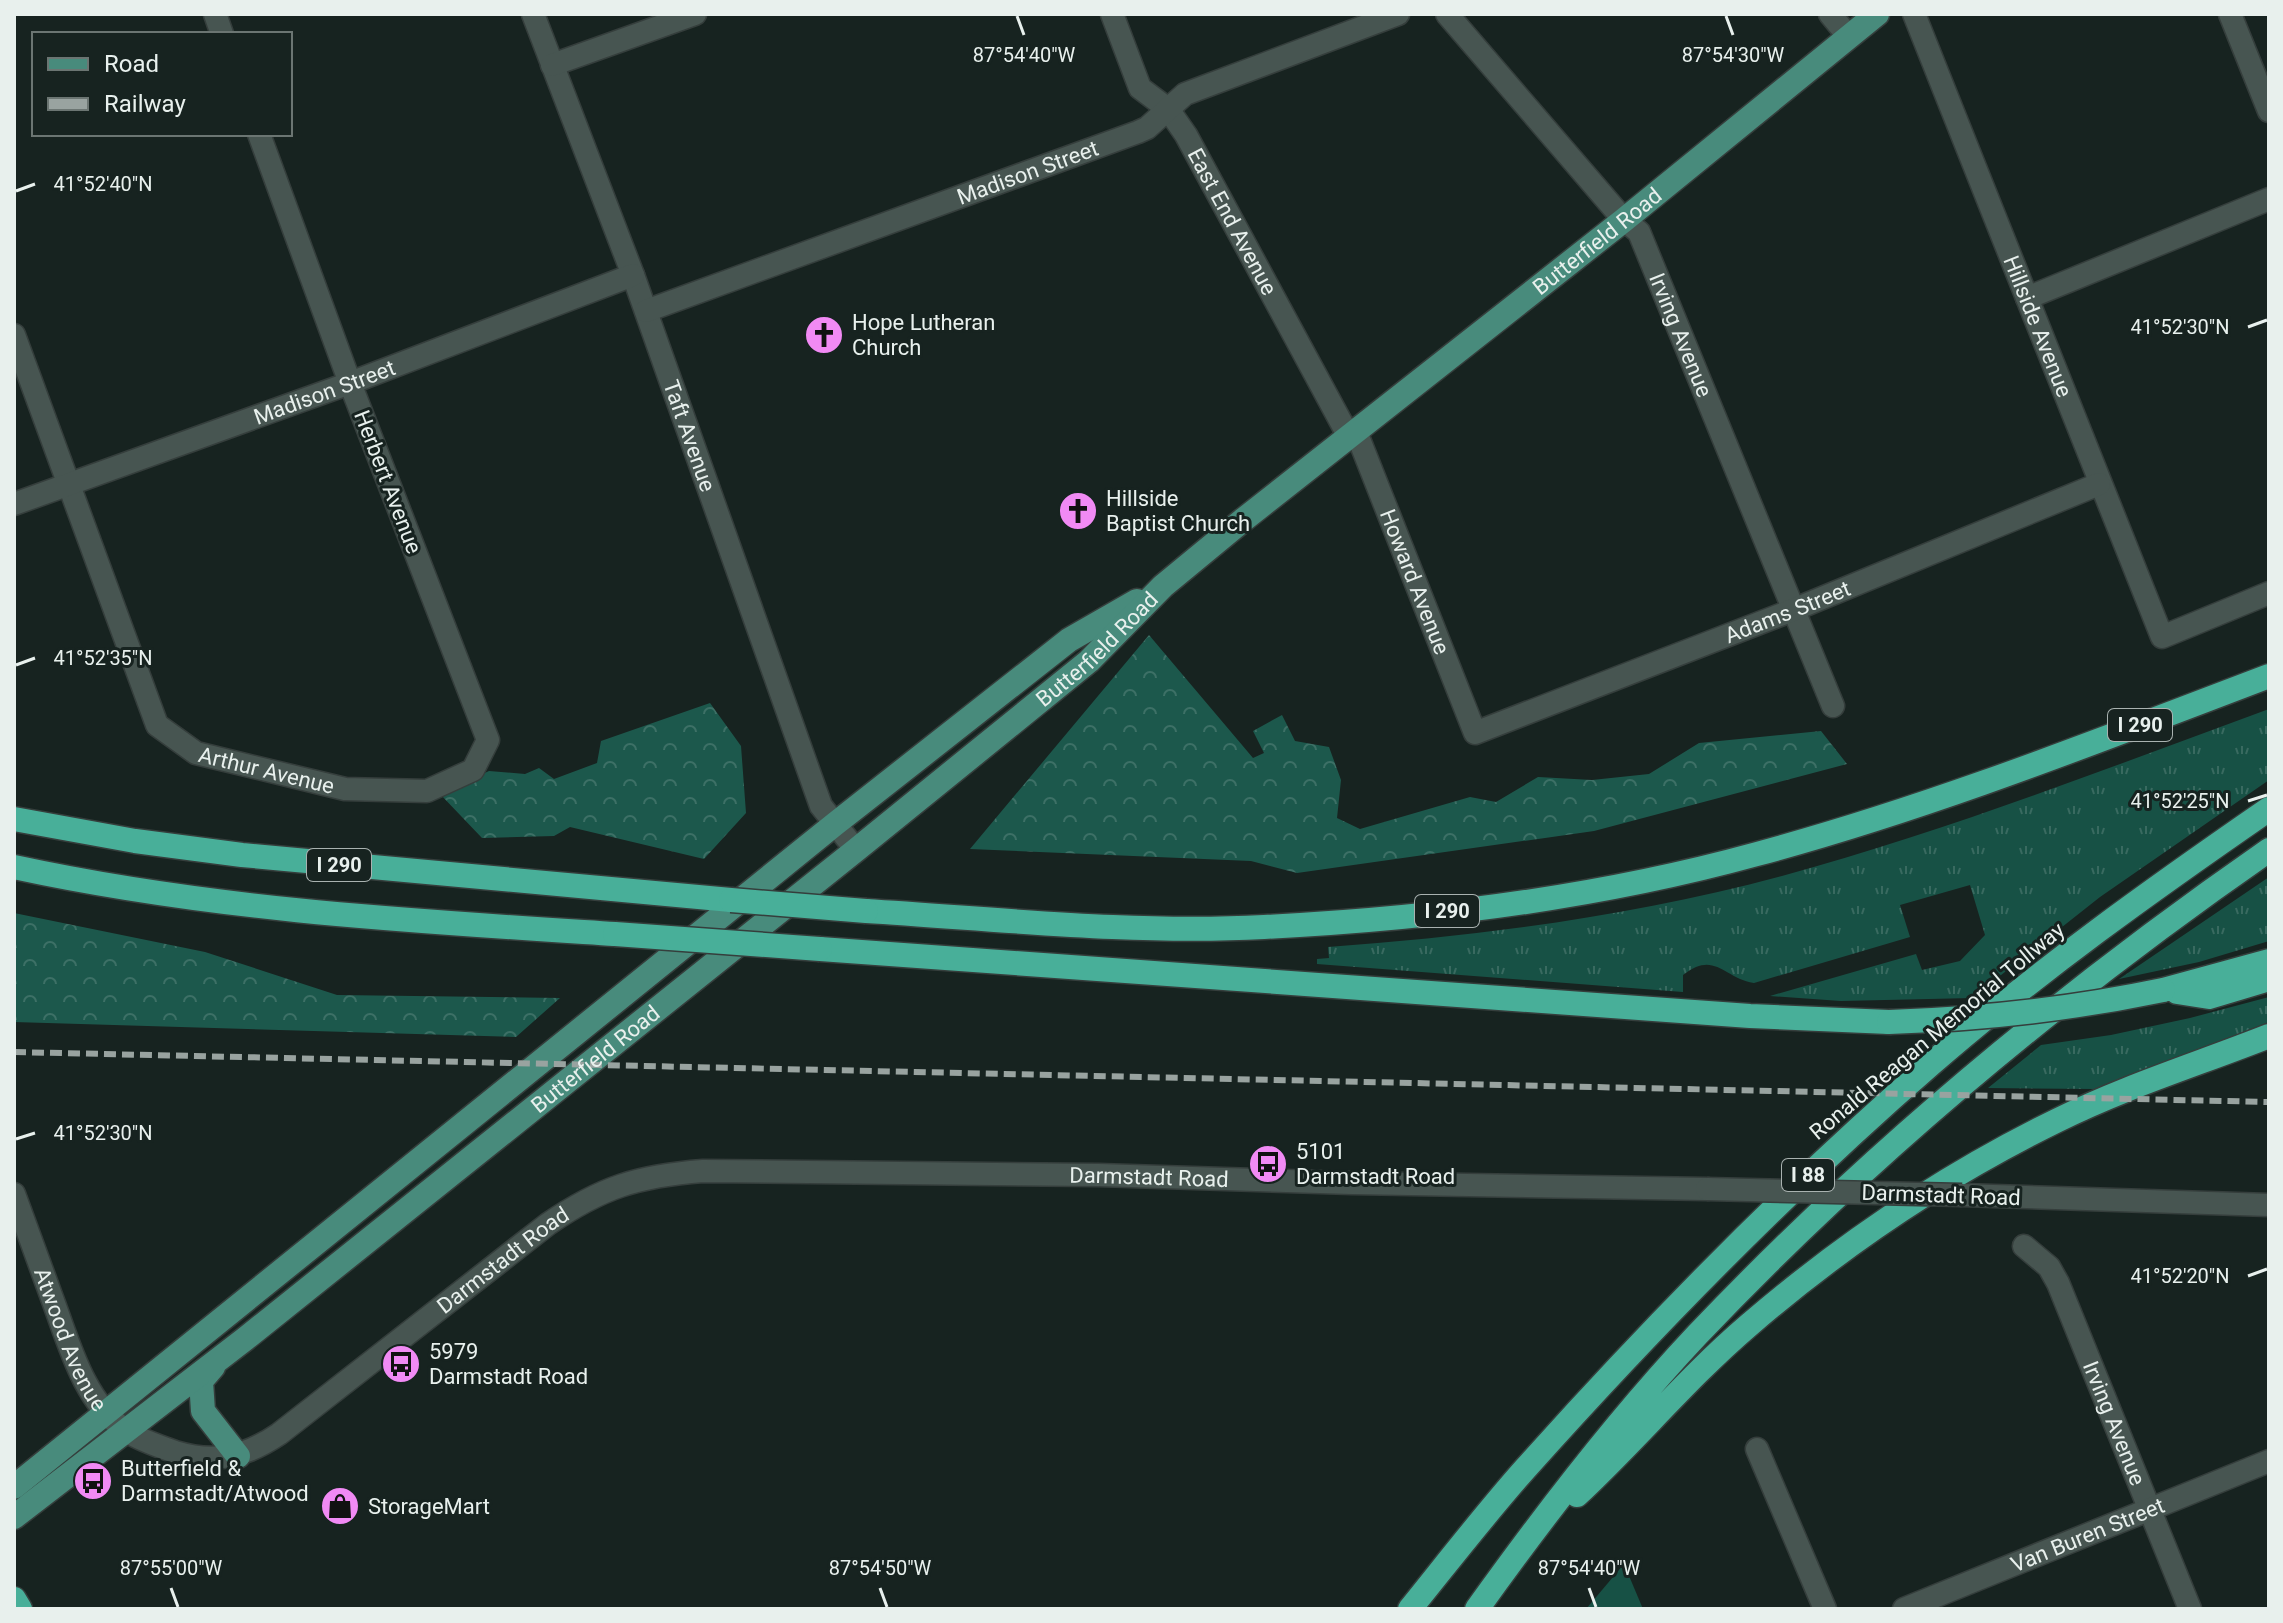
<svg xmlns="http://www.w3.org/2000/svg" width="2283" height="1623" viewBox="0 0 2283 1623" font-family="Roboto,sans-serif">
  <style>
    .grass { fill: url(#grass-tufts) }
    .forest { fill: url(#forest-crowns) }
    .park { fill: #175145 }
    .lines { fill: none; stroke-linecap: round; stroke-linejoin: round }
    .minor-casing { stroke: #353e3c; stroke-width: 25 }
    .major-casing { stroke: #353e3c; stroke-width: 27 }
    .highway-casing { stroke: #353e3c; stroke-width: 27 }
    .minor { stroke: #475551; stroke-width: 22 }
    .major { stroke: #488b7c; stroke-width: 24 }
    .highway { stroke: #48af99; stroke-width: 24 }
    .rail { stroke: #99a3a0; stroke-width: 6; stroke-dasharray: 12 6; stroke-linecap: butt }
    .minor-bridge-casing { stroke: #353e3c; stroke-width: 25; stroke-linecap: butt }
    .highway-bridge-casing { stroke: #353e3c; stroke-width: 27; stroke-linecap: butt }
    .minor-bridge { stroke: #475551; stroke-width: 22 }
    .highway-bridge { stroke: #48af99; stroke-width: 24 }
    .ticks { fill: none; stroke: #e8f0ed; stroke-width: 3 }
    .labels { text-anchor: middle; dominant-baseline: central; stroke-width: 6; stroke-linejoin: round; paint-order: stroke }
    .shield { fill: #172320; stroke: #a9b2b0; stroke-width: 2 }
    .shield-label { font-size: 20px; font-weight: bold; fill: #e8f0ed }
    .street-label { font-size: 22px; fill: #e8f0ed; stroke: #172320 }
    .poi-label { font-size: 22px; fill: #e8f0ed; stroke: #172320; text-anchor: start }
    .ticks-label { font-size: 20px; text-anchor: middle; fill: #e8f0ed; stroke: #172320; stroke-width: 6; stroke-linejoin: round; paint-order: stroke }
  </style>
  <defs>
    <pattern id="grass-tufts" width="24" height="20" patternUnits="userSpaceOnUse" patternTransform="scale(2)"><rect width="24" height="20" fill="#175145"/><path d="M3 7l-1-3M5 7V3M7 7l1-3M15 17l-1-3M17 17v-4M19 17l1-3" fill="none" stroke="#396a60"/></pattern>
    <pattern id="forest-crowns" width="20" height="18" patternUnits="userSpaceOnUse" patternTransform="scale(2)"><rect width="20" height="18" fill="#1c584c"/><path d="M2 6a3 3 0 1 1 6 0M12 15a3 3 0 1 1 6 0" fill="none" stroke="#3d7066"/></pattern>
  </defs>
  <rect width="100%" height="100%" fill="#172320"/>
  <path class="grass" d="M2269,709V780L2100,897L1972,998L1841,1001L1770,996L1916,954L1922,970L1960,961L1985,935L1970,885L1900,905L1910,937L1754,983C1723,978 1715,950 1683,975V992L1317,964V959L1329,958L1328,947C1481,936 1634,916 1782,876C1947,831 2108,768 2269,709Z
    M2269,877V941L2199,962L2119,979Z
    M2269,997V1022L2096,1089L1988,1088L2041,1045L2111,1035L2190,1018Z"/>
  <path class="forest" d="M1149,635L1253,758L1264,753L1253,731L1282,715L1295,741L1329,747L1341,780L1337,818L1360,829L1470,797L1496,802L1538,777L1592,780L1649,774L1699,743L1821,731L1847,764L1594,831L1297,873L1251,861L970,849Z
    M710,703L741,746L746,813L704,859L570,827L554,836L482,838L440,794L489,771L525,774L539,768L554,779L597,763L601,741Z
    M14,913L205,952L337,995L560,998L516,1037L14,1022Z"/>
  <path class="park" d="M1624,1564L1643,1609H1586Z"/>
  <g class="lines">
    <defs>
      <g id="minor">
        <path d="M215,14L222,34"/>
        <path id="s1" d="M533,14L633,275L821,806L856,850"/>
        <path id="s2" d="M1112,14L1140,88L1168,109L1186,135L1348,435"/>
        <path id="s3" d="M1447,14L1624,220L1639,232L1833,706"/>
        <path d="M1830,14L1849,37"/>
        <path id="s4" d="M1914,14L2162,637L2269,593"/>
        <path d="M2230,14L2269,111"/>
        <path d="M552,65L695,14"/>
        <path d="M2027,298L2269,199"/>
        <path id="s5" d="M646,311L1138,132L1147,128L1185,94L1398,14"/>
        <path id="s6" d="M14,335L157,725L196,753L345,789L427,791L473,770L488,740L350,383L259,134"/>
        <path id="s7" d="M1355,429L1475,733L1793,610L2099,484"/>
        <path id="s8" d="M14,504L350,383L633,275"/>
        <path id="s9" d="M14,1194C27,1229 39,1263 52,1298C69,1343 83,1400 125,1430C139,1440 159,1446 175,1452C215,1464 245,1457 279,1434L548,1224C602,1187 638,1176 703,1171L1099,1175L1352,1183L1707,1189"/>
        <path d="M1962,1195L2269,1205"/>
        <path id="s10" d="M2024,1246L2049,1267L2058,1283L2190,1609"/>
        <path d="M1757,1449L1825,1609"/>
        <path id="s11" d="M1904,1609L2269,1461"/>
      </g>
      <g id="major">
        <path d="M213,1367L201,1381L203,1411L238,1456"/>
        <path d="M14,1487L835,824L1069,640L1137,601"/>
        <path id="s12" d="M14,1517L245,1339L856,850L1089,661L1163,586L1243,520L1624,220L1877,14"/>
      </g>
      <path id="highway" d="M14,819L135,841L242,855L731,900
        M14,867C213,910 412,921 615,934
        M866,911C998,919 1132,934 1264,927C1429,919 1597,898 1757,854C1932,807 2100,740 2269,676
        M820,949L1750,1016L1889,1022
        M2163,990L2269,961
        M2177,992L2209,997L2269,979
        M1577,1495C1636,1440 1688,1377 1749,1325C1842,1245 1946,1175 2056,1121C2124,1087 2198,1064 2269,1036
        M14,1599L20,1609
        M1410,1609C1448,1562 1485,1514 1525,1469C1653,1326 1787,1189 1931,1064C2038,971 2153,889 2269,809
        M1477,1609C1545,1514 1617,1420 1697,1335C1870,1153 2063,993 2269,850"/>
    </defs>
    <use href="#minor" class="minor-casing"/>
    <use href="#major" class="major-casing"/>
    <use href="#highway" class="highway-casing"/>
    <use href="#minor" class="minor"/>
    <use href="#major" class="major"/>
    <use href="#highway" class="highway"/>
    <path class="rail" d="M14,1052L2269,1102"/>
    <defs>
      <path id="minor-bridge" d="M1707,1189L1962,1195"/>
      <path id="highway-bridge" d="M731,900L866,911
        M615,934L820,949
        M1889,1022C1982,1019 2072,1009 2163,990"/>
    </defs>
    <use href="#minor-bridge" class="minor-bridge-casing"/>
    <use href="#highway-bridge" class="highway-bridge-casing"/>
    <use href="#minor-bridge" class="minor-bridge"/>
    <use href="#highway-bridge" class="highway-bridge"/>
  </g>
  <path class="ticks" d="M1017,16L1024,35M1726,16L1733,35M16,191L35,184M2248,327L2267,320M16,665L35,658M2248,801L2267,795M16,1139L35,1133M2248,1276L2267,1269M171,1588L178,1607M880,1588L887,1607M1589,1588L1596,1607"/>
  <defs>
    <symbol id="church-disc" viewBox="-11 -11 22 22"><circle r="9.5" fill="#f18af4" stroke="#172320"/><path d="M-1.2-6h2.4v3.5h3.3v2.4h-3.3V6h-2.4V-.1h-3.3v-2.4h3.3Z" fill="#111"/></symbol>
    <symbol id="bus-disc" viewBox="-11 -11 22 22"><circle r="9.5" fill="#f18af4" stroke="#172320"/><path d="M-5-6H5V4H4V6H2V4H-2V6H-4V4H-5ZM-3.5-4V0h7V-4ZM-3.5 1.2v1.5H-2V1.2ZM2 1.2v1.5H3.5V1.2Z" fill="#111"/></symbol>
    <symbol id="shop-disc" viewBox="-11 -11 22 22"><circle r="9.5" fill="#f18af4" stroke="#172320"/><path d="M-5-2.5h2.3a2.7 3.5 0 0 1 5.4 0H5L5.5 6h-11ZM-1.5-2.5h3a1.5 2.3 0 0 0-3 0Z" fill="#111"/></symbol>
  </defs>
  <g fill-rule="evenodd">
    <use href="#church-disc" x="802" y="313" width="44" height="44"/>
    <use href="#church-disc" x="1056" y="489" width="44" height="44"/>
    <use href="#bus-disc" x="1246" y="1142" width="44" height="44"/>
    <use href="#bus-disc" x="379" y="1342" width="44" height="44"/>
    <use href="#bus-disc" x="71" y="1459" width="44" height="44"/>
    <use href="#shop-disc" x="318" y="1484" width="44" height="44"/>
  </g>
  <g class="labels">
    <g class="shield">
      <rect x="2108" y="709" width="64" height="32" rx="6"/>
      <rect x="307" y="849" width="64" height="32" rx="6"/>
      <rect x="1415" y="895" width="64" height="32" rx="6"/>
      <rect x="1782" y="1159" width="52" height="32" rx="6"/>
    </g>
    <g class="shield-label">
      <text x="2140" y="725">I 290</text>
      <text x="339" y="865">I 290</text>
      <text x="1447" y="911">I 290</text>
      <text x="1808" y="1175">I 88</text>
    </g>
    <g class="street-label">
      <text stroke="none"><textPath href="#s5" startOffset="406">Madison Street</textPath></text>
      <text stroke="none"><textPath href="#s2" startOffset="244">East End Avenue</textPath></text>
      <text stroke="none"><textPath href="#s12" startOffset="2034">Butterfield Road</textPath></text>
      <text stroke="none"><textPath href="#s4" startOffset="336">Hillside Avenue</textPath></text>
      <text stroke="none"><textPath href="#s3" startOffset="402">Irving Avenue</textPath></text>
      <text stroke="none"><textPath href="#s8" startOffset="330">Madison Street</textPath></text>
      <text stroke="none"><textPath href="#s1" startOffset="450">Taft Avenue</textPath></text>
      <text transform="translate(388 482) rotate(69)">Herbert Avenue</text>
      <text stroke="none"><textPath href="#s7" startOffset="164">Howard Avenue</textPath></text>
      <text stroke="none"><textPath href="#s7" startOffset="662">Adams Street</textPath></text>
      <text stroke="none"><textPath href="#s12" startOffset="1388">Butterfield Road</textPath></text>
      <text stroke="none"><textPath href="#s6" startOffset="536">Arthur Avenue</textPath></text>
      <text transform="translate(1937 1031) rotate(-40)">Ronald Reagan Memorial Tollway</text>
      <text stroke="none"><textPath href="#s12" startOffset="740">Butterfield Road</textPath></text>
      <text stroke="none"><textPath href="#s9" startOffset="1382">Darmstadt Road</textPath></text>
      <text transform="translate(1941 1195) rotate(2)">Darmstadt Road</text>
      <text stroke="none"><textPath href="#s9" startOffset="712">Darmstadt Road</textPath></text>
      <text stroke="none"><textPath href="#s9" startOffset="156">Atwood Avenue</textPath></text>
      <text stroke="none"><textPath href="#s10" startOffset="202">Irving Avenue</textPath></text>
      <text stroke="none"><textPath href="#s11" startOffset="198">Van Buren Street</textPath></text>
    </g>
    <g class="poi-label">
      <text x="852" y="322">Hope Lutheran<tspan x="852" dy="25">Church</tspan></text>
      <text x="1106" y="498">Hillside<tspan x="1106" dy="25">Baptist Church</tspan></text>
      <text x="1296" y="1151">5101<tspan x="1296" dy="25">Darmstadt Road</tspan></text>
      <text x="429" y="1351">5979<tspan x="429" dy="25">Darmstadt Road</tspan></text>
      <text x="121" y="1468">Butterfield &amp;<tspan x="121" dy="25">Darmstadt/Atwood</tspan></text>
      <text x="368" y="1506">StorageMart</text>
    </g>
  </g>
  <g class="ticks-label">
    <text x="1733" y="62">87°54'30"W</text>
    <text x="1024" y="62">87°54'40"W</text>
    <text x="103" y="191">41°52'40"N</text>
    <text x="2180" y="334">41°52'30"N</text>
    <text x="103" y="665">41°52'35"N</text>
    <text x="2180" y="808">41°52'25"N</text>
    <text x="103" y="1140">41°52'30"N</text>
    <text x="2180" y="1283">41°52'20"N</text>
    <text x="171" y="1575">87°55'00"W</text>
    <text x="880" y="1575">87°54'50"W</text>
    <text x="1589" y="1575">87°54'40"W</text>
  </g>
  <rect width="2283" height="1623" fill="none" stroke="#e8f0ed" stroke-width="32"/>
  <rect x="32" y="32" width="260" height="104" fill="#172320" stroke="#6b7572" stroke-width="2"/>
  <rect x="48" y="58" width="40" height="12" fill="#488b7c" stroke="#6b7572" stroke-width="2"/>
  <text x="104" y="72" font-size="24" fill="#e8f0ed">Road</text>
  <rect x="48" y="98" width="40" height="12" fill="#99a3a0" stroke="#6b7572" stroke-width="2"/>
  <text x="104" y="112" font-size="24" fill="#e8f0ed">Railway</text>
</svg>
